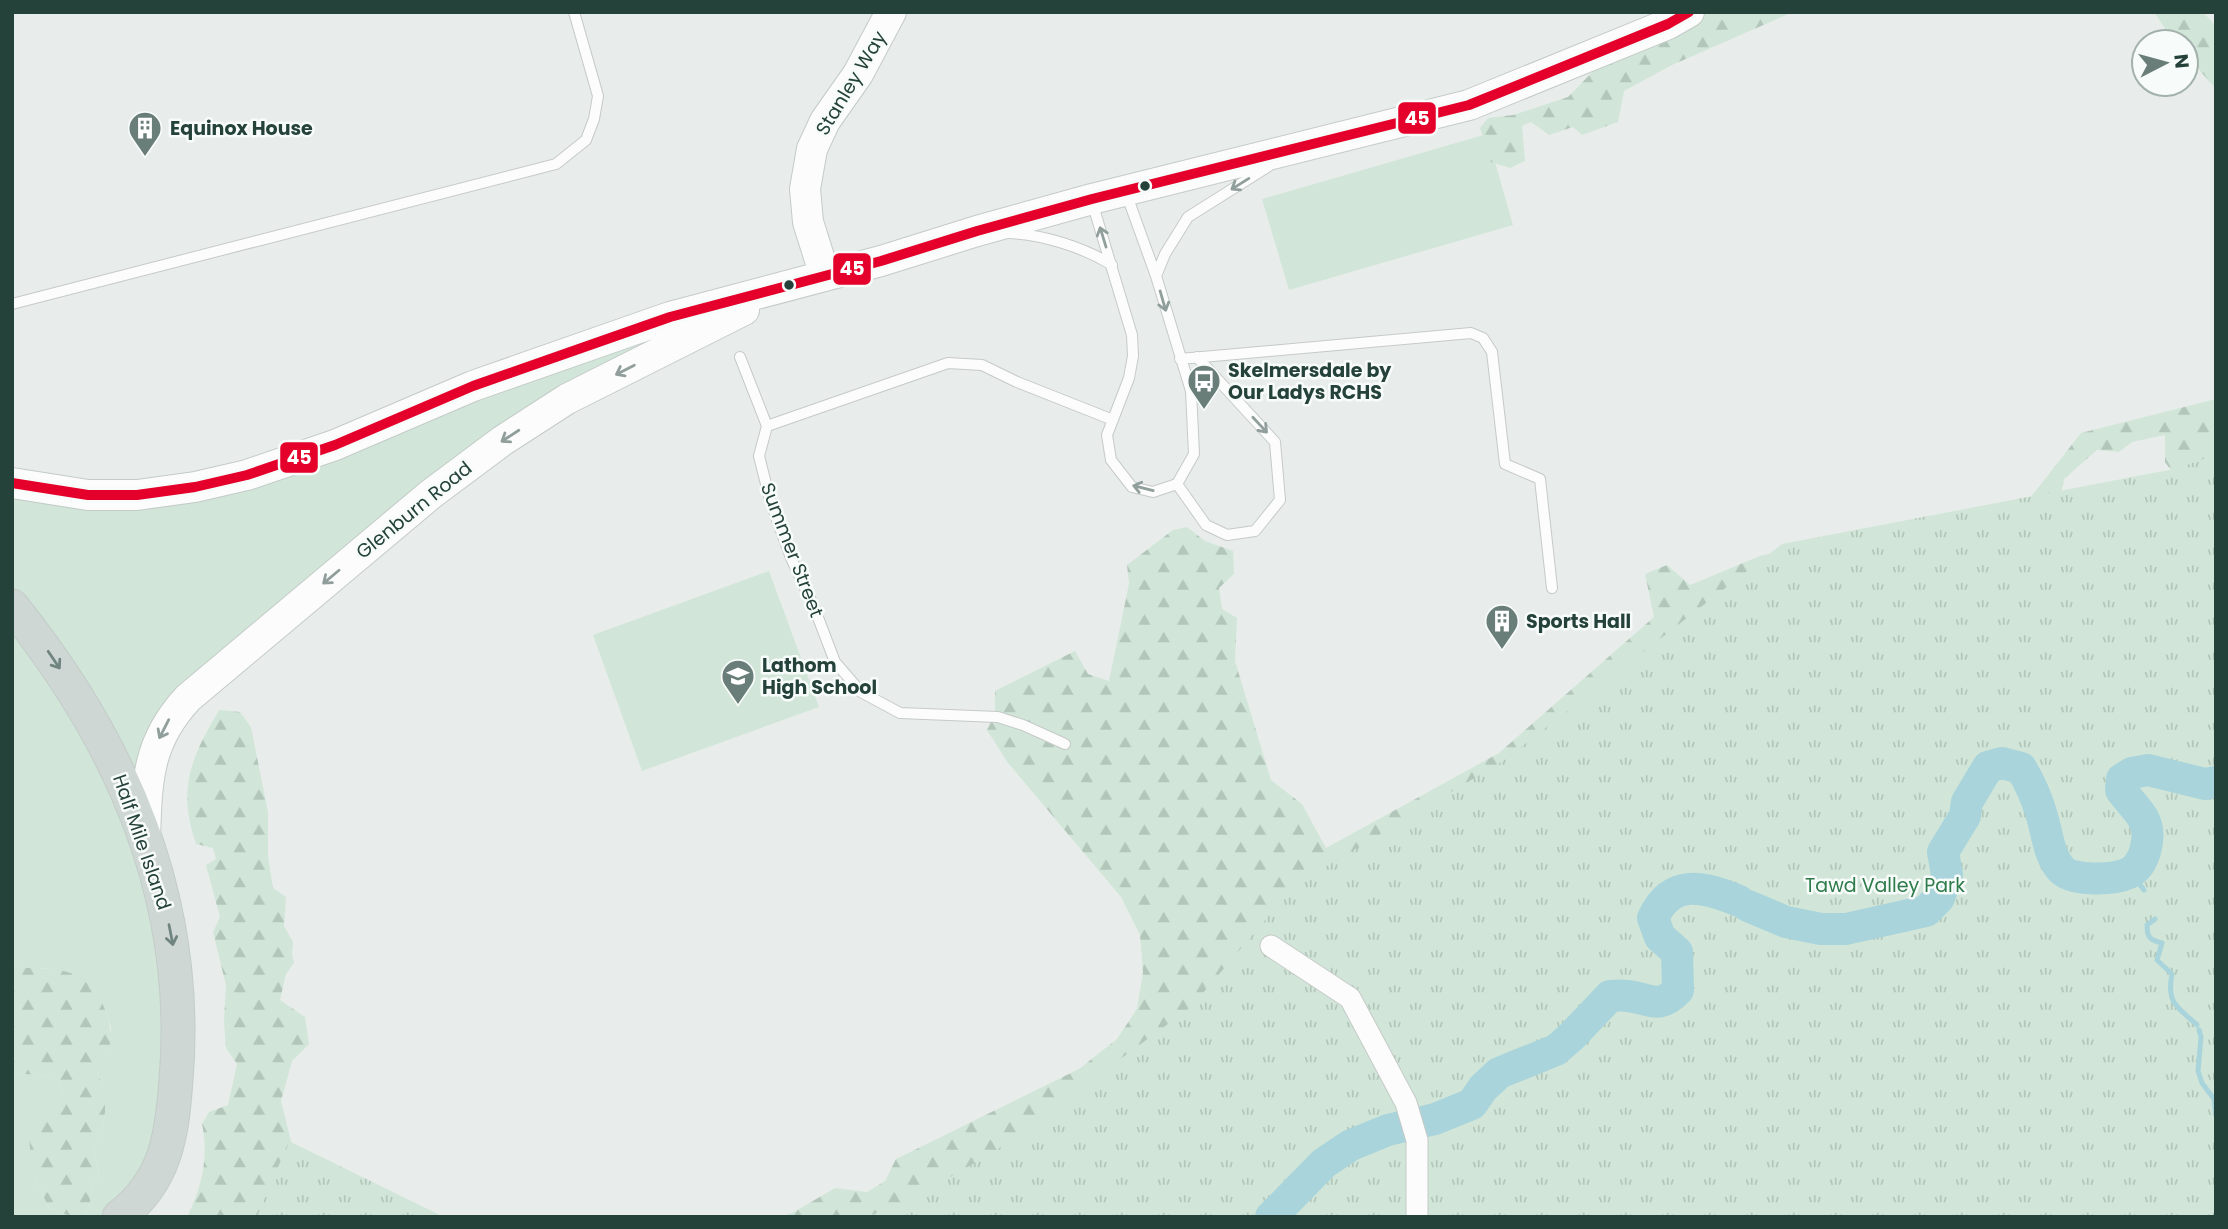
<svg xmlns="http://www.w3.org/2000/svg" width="2228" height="1229" viewBox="0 0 2228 1229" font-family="Poppins,sans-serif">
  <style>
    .green { fill: #d1e6d8 }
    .forest { fill: url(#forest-firs) }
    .park { fill: url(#park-tufts) }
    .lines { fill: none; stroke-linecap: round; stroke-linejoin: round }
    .stream { stroke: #a9d4db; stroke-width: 5 }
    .river { stroke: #a9d4db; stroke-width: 32 }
    .lane-casing { stroke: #c5cac8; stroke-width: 12 }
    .street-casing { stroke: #c5cac8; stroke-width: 23 }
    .secondary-casing { stroke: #c3cbc8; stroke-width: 32 }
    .primary-casing { stroke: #c3ccc9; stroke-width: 35 }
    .lane { stroke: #fcfcfc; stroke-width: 10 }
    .street { stroke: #fcfcfc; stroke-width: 21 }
    .secondary { stroke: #fcfcfc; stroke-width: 30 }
    .primary { stroke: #cfd7d5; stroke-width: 33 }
    .bus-1-casing { stroke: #f7fbf9; stroke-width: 16 }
    .bus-1 { stroke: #e4002b; stroke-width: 10 }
    .oneway { stroke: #909f9b }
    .oneway2 { stroke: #718580 }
    .bus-dot { fill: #24423a; stroke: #f7fbf9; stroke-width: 2.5 }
    .labels { text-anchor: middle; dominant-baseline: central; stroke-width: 5; stroke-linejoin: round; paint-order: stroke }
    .street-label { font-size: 19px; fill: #24423a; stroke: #f7fbf9 }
    .poi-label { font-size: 19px; font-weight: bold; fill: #24423a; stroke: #f7fbf9; text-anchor: start }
    .park-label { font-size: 19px; fill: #2d7a4b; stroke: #f7fbf9 }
    .line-badge { stroke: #f7fbf9; stroke-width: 2.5 }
    .badge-label { font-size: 19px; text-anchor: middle; font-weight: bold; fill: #fff }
  </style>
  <defs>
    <pattern id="forest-firs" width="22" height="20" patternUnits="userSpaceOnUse" patternTransform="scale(1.75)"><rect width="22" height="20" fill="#d1e6d8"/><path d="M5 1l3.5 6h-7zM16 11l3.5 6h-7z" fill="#b3c6ba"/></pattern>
    <pattern id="park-tufts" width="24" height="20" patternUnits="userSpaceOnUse" patternTransform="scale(1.75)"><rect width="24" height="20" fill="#d1e6d8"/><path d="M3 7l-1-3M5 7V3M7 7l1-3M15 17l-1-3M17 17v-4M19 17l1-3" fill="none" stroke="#b3c6ba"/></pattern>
  </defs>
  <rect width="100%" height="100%" fill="#e8edeb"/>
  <path class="green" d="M1487,134L1513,225L1289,290L1262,199Z
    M671,329L199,676L139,778L39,618L12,588V494L68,502L393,431Z
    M769,571L819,707L642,771L593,635Z
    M12,624L21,635L115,793L156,932L167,1048L151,1162L108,1212L100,1217H84L89,1208L92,1189L99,1173L94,1148L102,1132L105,1112V1088L97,1073L108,1055L111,1027L104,1006L75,975L46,968H17L12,956Z
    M12,1073L48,1076L60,1081L63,1092L33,1174L49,1208L64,1213L69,1217H12Z"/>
  <path class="forest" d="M1705,12H1793L1672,65L1624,91L1618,122L1582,135L1573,127L1549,135L1531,122L1522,126L1525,161L1510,168L1491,162L1480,128L1488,118L1513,115L1568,97L1606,58Z
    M2154,12H2203L2216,26V89L2186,55V42H2174Z
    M2216,399V491L2173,473L2165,462V435L2132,442L2119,452L2097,450L2064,479L2059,505L2216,1217H781L794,1212L835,1188L867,1192L885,1181L896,1159L1079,1069L1117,1039L1137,1009L1143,972L1140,935L1121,897L1008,763L987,730L995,714V691L1075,651L1088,674L1109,681L1129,584L1127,565L1173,530L1187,527L1205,541L1233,551L1234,574L1219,588L1222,609L1237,618L1235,661L1271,780L1302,804L1326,848L1499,753L1654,617L1645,574L1667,565L1690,585L1760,556L2027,502L2081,433Z
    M219,710L240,712L251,727L268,812V857L273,888L286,897L284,926L293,942L292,955L294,963L286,974L280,1000L305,1017L309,1044L292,1061L281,1101L293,1149L396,1217H187C202,1187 209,1156 202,1124L209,1112L228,1105L237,1064L226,1048L224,1021L226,985L213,932L220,917L206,865L216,859L213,848L196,844C177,788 191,758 219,710Z
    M12,956L17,968C36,968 58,967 76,975C102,988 117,1027 108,1055C106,1061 101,1068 97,1073L105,1088V1112L102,1132L94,1148L99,1173L92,1189L89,1208L84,1217C68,1217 64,1213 49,1208L33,1174L28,1131L39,1113L49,1114L63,1091L60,1081L48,1076L12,1073Z"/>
  <path class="park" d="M2216,454V1217H867L919,1195L997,1150L1191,1007L1295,885L1503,761L1782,544L2179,468Z
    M289,1141L444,1217H257Z"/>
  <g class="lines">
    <path class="stream" d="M2131,873L2144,890
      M2155,919L2147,925C2147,938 2150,940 2162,943L2157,960L2172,974C2166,1004 2178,1007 2197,1025
      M2199,1030L2201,1037L2198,1071L2202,1083L2214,1099L2216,1116"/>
    <path class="river" d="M1748,906L1786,922L1821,929H1846L1926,911L1939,898L1947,875L1943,852L1965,816L1967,802L1988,767L2002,763L2021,768C2030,783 2036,796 2041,813C2047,830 2048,855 2061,869C2072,882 2114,880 2129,873C2145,865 2152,836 2144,820C2139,810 2128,800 2121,790L2122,779L2132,773L2148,770L2205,784L2216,782
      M1271,1217L1324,1163L1351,1145L1388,1130L1435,1119L1472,1104L1483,1088L1499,1073L1556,1050L1571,1037L1610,996C1615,996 1621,995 1627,996C1650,998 1658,1011 1678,990L1677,952L1660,937L1653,918C1672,877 1705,887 1739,901"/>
    <defs>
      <path id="lane" d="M1092,202L1132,335L1133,356L1129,378L1107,435L1111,460L1132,487L1153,492L1177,484L1194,454L1191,391L1156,276L1126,193
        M1009,233C1044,235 1083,247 1112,265
        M1156,276L1165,254L1188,217L1269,166
        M12,304L556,164L586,140L594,119L598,96L574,12
        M740,357L767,426
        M1180,359L1471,333L1483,338L1492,352L1505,464L1540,479L1552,588
        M1177,484L1206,525L1227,535L1255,531L1280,500L1275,442L1197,357
        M1065,744L1023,725L998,717L900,713L861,692L835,662L814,607L791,558L770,500L759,456L767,426L948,363L982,365L1017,382L1113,420"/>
      <path id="street" d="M1271,946L1350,998L1406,1103L1417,1140V1217"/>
      <path id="secondary" d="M825,276L808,222L805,189L812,149L825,121L858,74L891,12
        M12,483L88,495H137L195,487L247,475L335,445L473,386L670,317L881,261L977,231L1092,199L1469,105L1668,24L1689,12
        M145,838C147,781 147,742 188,698L431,494L502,441L567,399L744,310"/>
      <path id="primary" d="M12,606C123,744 191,900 176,1080C172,1136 166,1181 119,1217"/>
    </defs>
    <use href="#lane" class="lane-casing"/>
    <use href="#street" class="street-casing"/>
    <use href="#secondary" class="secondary-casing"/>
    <use href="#primary" class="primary-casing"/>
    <use href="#lane" class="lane"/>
    <use href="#street" class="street"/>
    <use href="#secondary" class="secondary"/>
    <use href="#primary" class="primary"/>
    <defs>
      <path id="bus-1" d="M12,483L88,495H137L195,487L247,475L335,445L473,386L670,317L881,261L977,231L1092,199L1469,105L1668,24L1689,12"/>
    </defs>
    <use href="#bus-1" class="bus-1-casing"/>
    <use href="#bus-1" class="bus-1"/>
  </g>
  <defs><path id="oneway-shaft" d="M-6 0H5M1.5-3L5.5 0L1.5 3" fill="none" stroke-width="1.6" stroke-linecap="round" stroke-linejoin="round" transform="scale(1.75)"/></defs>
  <g class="oneway">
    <use href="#oneway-shaft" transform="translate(1240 184) rotate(148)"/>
    <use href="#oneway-shaft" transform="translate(1103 237) rotate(-107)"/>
    <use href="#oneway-shaft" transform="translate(1163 301) rotate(74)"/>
    <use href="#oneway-shaft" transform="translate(625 370) rotate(153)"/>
    <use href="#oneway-shaft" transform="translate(1260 425) rotate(47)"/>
    <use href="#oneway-shaft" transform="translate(510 436) rotate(147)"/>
    <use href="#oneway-shaft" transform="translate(1143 488) rotate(-166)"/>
    <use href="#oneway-shaft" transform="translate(331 577) rotate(140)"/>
    <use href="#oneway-shaft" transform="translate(164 729) rotate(117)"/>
  </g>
  <g class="oneway2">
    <use href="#oneway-shaft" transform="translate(54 660) rotate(56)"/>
    <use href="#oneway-shaft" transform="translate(171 935) rotate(79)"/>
  </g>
  <defs>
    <symbol id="building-pin" viewBox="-11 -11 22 30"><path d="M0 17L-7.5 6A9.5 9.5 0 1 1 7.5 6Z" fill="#697e78" stroke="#f7fbf9"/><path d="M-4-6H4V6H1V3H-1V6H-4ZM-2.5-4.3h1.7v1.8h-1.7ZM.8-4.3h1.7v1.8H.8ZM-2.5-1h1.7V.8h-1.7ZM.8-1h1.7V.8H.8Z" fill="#fff"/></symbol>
    <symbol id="bus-pin" viewBox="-11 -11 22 30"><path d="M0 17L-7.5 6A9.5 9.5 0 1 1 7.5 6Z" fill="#697e78" stroke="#f7fbf9"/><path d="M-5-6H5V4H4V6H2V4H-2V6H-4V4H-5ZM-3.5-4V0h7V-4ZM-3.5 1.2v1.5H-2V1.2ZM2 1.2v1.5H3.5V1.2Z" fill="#fff"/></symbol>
    <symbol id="school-pin" viewBox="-11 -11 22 30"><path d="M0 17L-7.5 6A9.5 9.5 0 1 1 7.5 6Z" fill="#697e78" stroke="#f7fbf9"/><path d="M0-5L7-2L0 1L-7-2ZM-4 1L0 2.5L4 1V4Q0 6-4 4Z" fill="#fff"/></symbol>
  </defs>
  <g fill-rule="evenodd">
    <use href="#building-pin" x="126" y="109" width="38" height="52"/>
    <use href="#bus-pin" x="1185" y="362" width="38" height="52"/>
    <use href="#building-pin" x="1483" y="602" width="38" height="52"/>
    <use href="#school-pin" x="719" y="657" width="38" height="52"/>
  </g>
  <g class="bus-dot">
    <circle cx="1145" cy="186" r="6"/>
    <circle cx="789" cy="285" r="6"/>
  </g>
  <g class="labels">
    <g class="street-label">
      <text transform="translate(851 83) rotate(-59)">Stanley Way</text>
      <text transform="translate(414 510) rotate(-39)">Glenburn Road</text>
      <text transform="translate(792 550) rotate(69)">Summer Street</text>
      <text transform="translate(142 842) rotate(71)">Half Mile Island</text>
    </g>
    <g class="poi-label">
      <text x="170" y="128">Equinox House</text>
      <text x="1228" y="370">Skelmersdale by<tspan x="1228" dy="22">Our Ladys RCHS</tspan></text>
      <text x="1526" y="621">Sports Hall</text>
      <text x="762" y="665">Lathom<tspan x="762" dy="22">High School</tspan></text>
    </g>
    <g class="park-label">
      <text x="1885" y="885">Tawd Valley Park</text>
    </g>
  </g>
  <g class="line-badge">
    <rect x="1397" y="101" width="40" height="34" rx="7" fill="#e4002b"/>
    <rect x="832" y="252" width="40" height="34" rx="7" fill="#e4002b"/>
    <rect x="279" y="441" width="40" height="33" rx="7" fill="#e4002b"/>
  </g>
  <g class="badge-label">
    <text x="1417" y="125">45</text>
    <text x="852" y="275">45</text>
    <text x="299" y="464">45</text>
  </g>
  <rect width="2228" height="1229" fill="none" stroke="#24423a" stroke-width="28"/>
  <g transform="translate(2165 63) rotate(84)"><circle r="33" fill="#f7fbf9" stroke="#a3b1ad" stroke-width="2"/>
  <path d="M0-5L12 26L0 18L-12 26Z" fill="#697e78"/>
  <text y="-10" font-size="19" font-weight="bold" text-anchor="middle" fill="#24423a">N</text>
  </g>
</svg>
